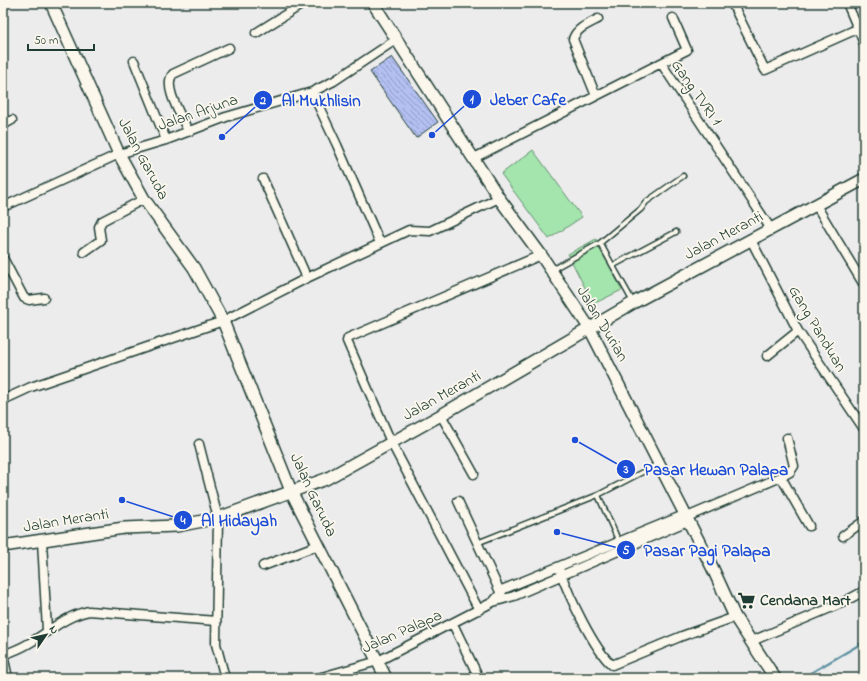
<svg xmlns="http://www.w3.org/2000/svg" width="867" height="681" viewBox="0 0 867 681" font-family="'Indie Flower',sans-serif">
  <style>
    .garden { fill: #a4e4ad; stroke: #629070 }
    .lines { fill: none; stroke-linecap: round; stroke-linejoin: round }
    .stream { stroke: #5e92a1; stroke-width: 2.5 }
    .building { fill: url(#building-back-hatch); stroke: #1f3d34 }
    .lane-casing { stroke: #1f3d34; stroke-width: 7 }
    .street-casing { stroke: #1f3d34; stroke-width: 11 }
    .secondary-casing { stroke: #1f3d34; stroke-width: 14 }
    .lane { stroke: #fbf7ec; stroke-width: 4 }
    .street { stroke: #fbf7ec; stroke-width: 8 }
    .secondary { stroke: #fbf7ec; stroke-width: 11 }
    .labels { text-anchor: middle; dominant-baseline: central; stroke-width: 3.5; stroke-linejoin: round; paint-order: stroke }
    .street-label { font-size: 16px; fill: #1f3d34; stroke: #fbf7ec }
    .poi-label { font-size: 16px; font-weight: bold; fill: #1f3d34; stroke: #fbf7ec; text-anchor: start }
    .leader { fill: none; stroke: #1d4ed8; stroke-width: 1.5 }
    .callout-dot { fill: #1d4ed8; stroke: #fbf7ec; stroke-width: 1.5 }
    .mark-label { font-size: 12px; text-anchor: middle; font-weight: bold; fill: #fff }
    .callout-label { font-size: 17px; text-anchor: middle; font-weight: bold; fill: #1d4ed8; stroke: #fbf7ec; stroke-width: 3.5; stroke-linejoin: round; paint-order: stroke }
  </style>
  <defs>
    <pattern id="building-back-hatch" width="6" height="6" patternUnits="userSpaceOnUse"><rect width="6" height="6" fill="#b3c0f1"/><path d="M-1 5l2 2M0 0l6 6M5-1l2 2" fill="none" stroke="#919dc4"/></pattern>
  </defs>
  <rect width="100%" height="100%" fill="#edeced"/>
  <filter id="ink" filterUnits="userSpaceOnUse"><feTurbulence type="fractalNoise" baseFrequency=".025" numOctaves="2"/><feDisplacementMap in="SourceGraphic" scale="8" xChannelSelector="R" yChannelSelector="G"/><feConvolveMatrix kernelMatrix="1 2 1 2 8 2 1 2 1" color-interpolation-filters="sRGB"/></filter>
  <g filter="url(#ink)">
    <path class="garden" d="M533,150L582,217L549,239L501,174Z
      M596,239L622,290L593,304L568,254Z"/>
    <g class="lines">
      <path class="stream" d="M802,678L864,642"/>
    </g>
    <path class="building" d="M392,57L438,122L416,138L370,72Z"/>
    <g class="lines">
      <defs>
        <path id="lane" d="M600,243L633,302
          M614,265L676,232
          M553,269L600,243L641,209L646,202L683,176
          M598,495L619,542
          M477,543L598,495L658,464"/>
        <path id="street" d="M732,3L765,70L857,29
          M847,3L864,43
          M256,33L304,3
          M134,61L166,140
          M661,63L687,50L673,18
          M312,92L337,145L380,243
          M596,96L573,39C577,28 588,24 598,19
          M3,125L12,120
          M188,131C182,117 162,86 173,74L229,48
          M474,158L661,63L771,229
          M263,179L307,278
          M816,205L864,285
          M3,207L119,154L166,140L226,117L312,92L334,81L397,39
          M751,240L798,331L864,429
          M84,252L101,240L99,227L102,221L144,199
          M3,258L24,298L29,300L44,298
          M767,356L798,331
          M3,400L31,387L223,321L307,278L409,230L430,231L499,198
          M441,415L474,474
          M199,444L218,518L216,644L225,678
          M781,477L809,526
          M458,501L502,596
          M843,536L864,521
          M42,541L47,630
          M263,566L318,545
          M560,571C569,596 593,648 612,665L682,636L735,617
          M493,602L504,589L679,517H687L781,477L790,472L794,466L787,438
          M479,610L391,442L347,341L348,338L541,255
          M453,624L479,678
          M752,641L842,603L864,591
          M3,655C11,652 19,649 26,645C48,633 64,616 89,611L216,621
          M3,655L8,678
          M318,678L378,661L493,602L514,596L683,523L687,517"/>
        <path id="secondary" d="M51,3L119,154L144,199L194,268L223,321L291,491L386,678
          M373,3L499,198L541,255L590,329L713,569L735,617L775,678
          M3,546L124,528L177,526L218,518L326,479L441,415L633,303L864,179"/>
      </defs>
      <use href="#lane" class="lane-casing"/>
      <use href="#street" class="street-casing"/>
      <use href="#secondary" class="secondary-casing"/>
      <use href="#lane" class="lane"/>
      <use href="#street" class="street"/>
      <use href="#secondary" class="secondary"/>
    </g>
  </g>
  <defs>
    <symbol id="supermarket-bare" viewBox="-9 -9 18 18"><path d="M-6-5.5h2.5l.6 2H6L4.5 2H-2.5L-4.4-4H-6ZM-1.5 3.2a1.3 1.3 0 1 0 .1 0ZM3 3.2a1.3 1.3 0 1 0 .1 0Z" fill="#1f3d34" stroke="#fbf7ec" stroke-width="2.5" paint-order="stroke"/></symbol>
  </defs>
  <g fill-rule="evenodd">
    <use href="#supermarket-bare" x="734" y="588" width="25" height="25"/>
  </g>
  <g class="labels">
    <g class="street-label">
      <text transform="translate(696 93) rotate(55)">Gang TVRI 1</text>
      <text transform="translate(198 113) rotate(-19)">Jalan Arjuna</text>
      <text transform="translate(143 159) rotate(62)">Jalan Garuda</text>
      <text transform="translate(724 236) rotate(-28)">Jalan Meranti</text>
      <text transform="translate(602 324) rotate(59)">Jalan Durian</text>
      <text transform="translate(817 329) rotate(59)">Gang Panduan</text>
      <text transform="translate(442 396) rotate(-29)">Jalan Meranti</text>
      <text transform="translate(313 495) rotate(65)">Jalan Garuda</text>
      <text transform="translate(66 521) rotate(-9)">Jalan Meranti</text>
      <text transform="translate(402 632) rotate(-24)">Jalan Palapa</text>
    </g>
    <g class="poi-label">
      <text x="760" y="601">Cendana Mart</text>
    </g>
  </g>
  <path class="leader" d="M432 135L472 99M222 137L263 100M575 440L626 469M122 500L183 520M557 532L626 550"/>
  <g class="callout-dot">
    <circle cx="432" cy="135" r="4"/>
    <circle cx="222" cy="137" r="4"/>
    <circle cx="575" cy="440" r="4"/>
    <circle cx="122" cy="500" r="4"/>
    <circle cx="557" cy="532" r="4"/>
    <circle cx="472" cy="99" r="10"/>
    <circle cx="263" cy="100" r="10"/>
    <circle cx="626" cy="469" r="10"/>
    <circle cx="183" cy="520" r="10"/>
    <circle cx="626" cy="550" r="10"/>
  </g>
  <g class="mark-label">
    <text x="472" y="103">1</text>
    <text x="263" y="104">2</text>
    <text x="626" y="473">3</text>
    <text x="183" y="524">4</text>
    <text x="626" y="554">5</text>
  </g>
  <g class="callout-label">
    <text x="528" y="105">Jeber Cafe</text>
    <text x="321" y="106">Al Mukhlisin</text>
    <text x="716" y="475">Pasar Hewan Palapa</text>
    <text x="239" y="526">Al Hidayah</text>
    <text x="707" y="556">Pasar Pagi Palapa</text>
  </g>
  <rect width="867" height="681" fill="none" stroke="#fbf7ec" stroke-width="16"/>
  <rect x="8" y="8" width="851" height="665" fill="none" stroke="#1f3d34" stroke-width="1.5" filter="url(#ink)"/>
  <g transform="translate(46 635) rotate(56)" stroke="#fbf7ec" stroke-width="3" paint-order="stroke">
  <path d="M0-3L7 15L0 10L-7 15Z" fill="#1f3d34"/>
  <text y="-6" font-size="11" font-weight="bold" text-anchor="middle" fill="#1f3d34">N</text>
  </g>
  <path d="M28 44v6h66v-6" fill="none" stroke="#1f3d34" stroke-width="2"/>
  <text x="34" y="44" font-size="12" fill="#1f3d34" stroke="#fbf7ec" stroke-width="3" paint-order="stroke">50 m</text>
</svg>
